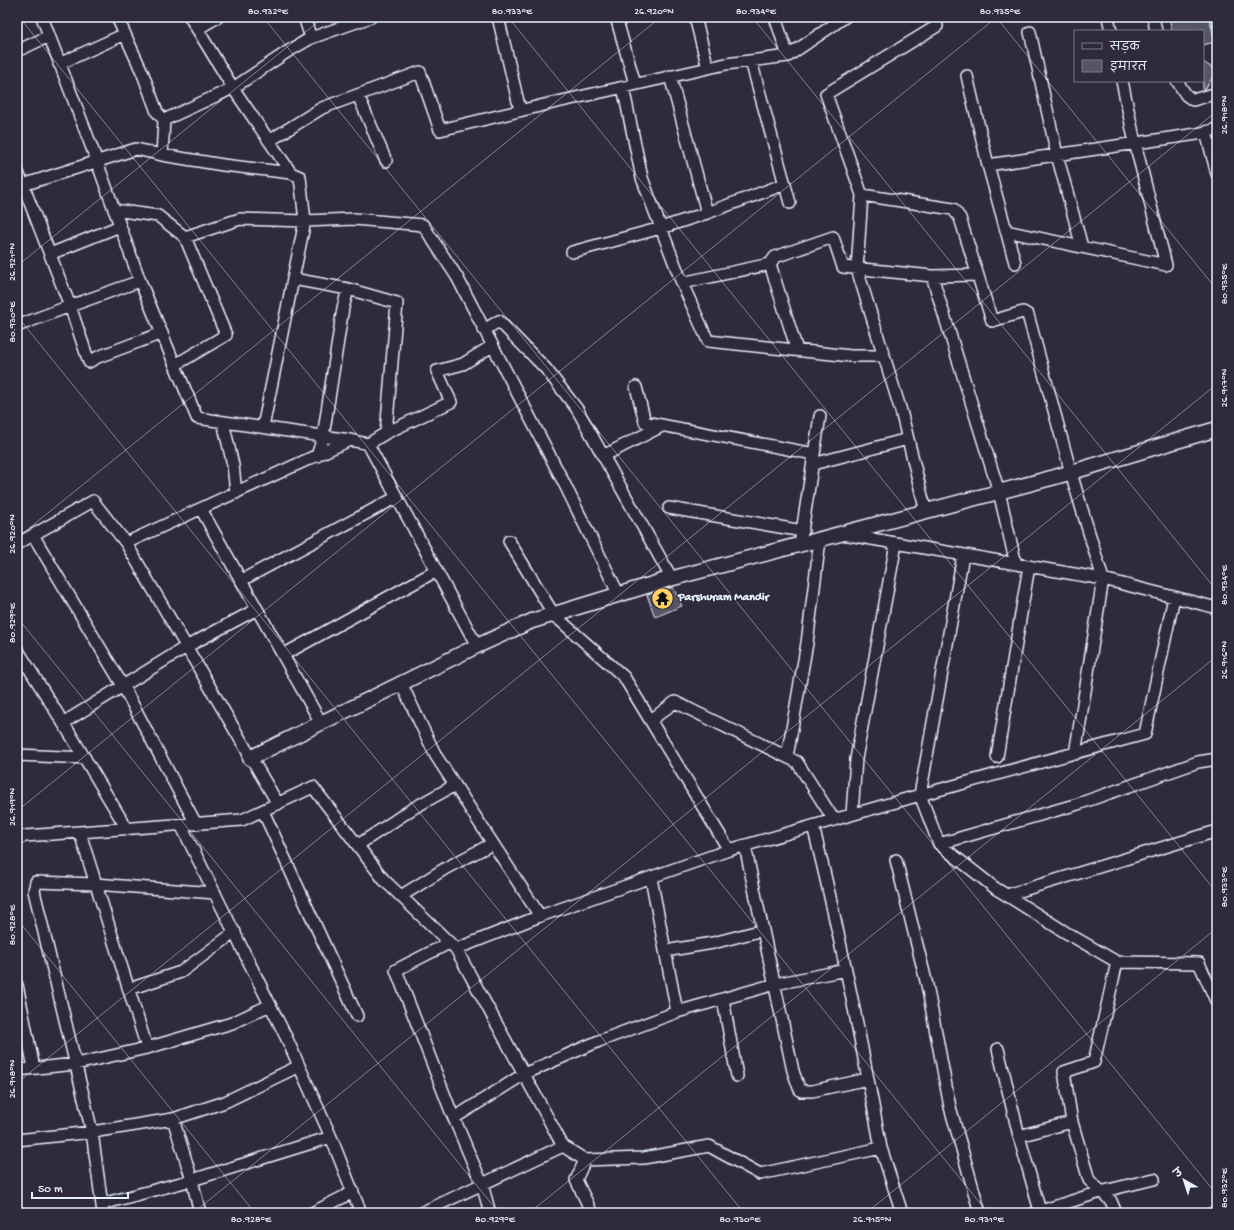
<svg xmlns="http://www.w3.org/2000/svg" width="1234" height="1230" viewBox="0 0 1234 1230" font-family="'Gochi Hand','Playpen Sans Deva',sans-serif">
  <style>
    .building { fill: #575565; stroke: #e8f1f8 }
    .lines { fill: none; stroke-linecap: round; stroke-linejoin: round }
    .minor-casing { stroke: #e8f1f8; stroke-width: 14 }
    .tertiary-casing { stroke: #e8f1f8; stroke-width: 17 }
    .minor { stroke: #2f2a3d; stroke-width: 11 }
    .tertiary { stroke: #2f2a3d; stroke-width: 14 }
    .ticks { fill: none; stroke: #e8f1f8; stroke-width: 1; stroke-opacity: 0.45 }
    .labels { text-anchor: middle; dominant-baseline: central; stroke-width: 3; stroke-linejoin: round; paint-order: stroke }
    .poi-label { font-size: 12px; font-weight: bold; fill: #e8f1f8; stroke: #2f2a3d; text-anchor: start }
    .neatline { fill: none; stroke: #e8f1f8; stroke-width: 1.5 }
    .ticks-label { font-size: 10px; text-anchor: middle; fill: #e8f1f8 }
  </style>
  <rect width="100%" height="100%" fill="#2f2a3d"/>
  <filter id="ink" filterUnits="userSpaceOnUse"><feTurbulence type="fractalNoise" baseFrequency=".025" numOctaves="2"/><feDisplacementMap in="SourceGraphic" scale="8" xChannelSelector="R" yChannelSelector="G"/><feConvolveMatrix kernelMatrix="1 2 1 2 8 2 1 2 1" color-interpolation-filters="sRGB"/></filter>
  <g filter="url(#ink)">
    <path class="building" d="M1169,17H1209L1215,42L1203,45V31H1172Z
      M1203,62L1217,71L1205,89L1203,90Z
      M673,587L682,606L655,617L647,595Z"/>
    <g class="lines">
      <defs>
        <path id="minor" d="M42,17L92,148L140,281L197,418L350,440
          M117,17L143,74L157,112L164,120L162,155
          M190,17L233,88L291,173L300,177L305,221L293,279L348,289L397,303L386,433L368,444
          M304,17L311,38
          M498,17L520,110
          M616,17L635,84
          M695,17L708,68
          M775,17L788,56
          M1108,17L1111,31
          M1153,17L1156,31
          M1216,17L1217,22
          M197,29L218,17
          M1030,32L1057,155L1082,247
          M17,51L49,36
          M751,61L790,203
          M59,64L125,34
          M670,76L707,213
          M967,76L988,165L1197,134L1217,129
          M1177,81L1186,95L1193,100L1217,93
          M623,87L642,178L682,283L708,341L851,356H884
          M358,95L386,161
          M164,120L233,88L287,52L311,38L371,17
          M1206,132L1217,174
          M269,141L322,108L420,72L440,130L544,105L726,64L788,56L845,17
          M988,165L1015,263
          M17,170L23,185L136,149L162,155L223,165L291,173
          M17,188L23,185L70,306L140,281
          M862,195L953,209L960,218L992,321L1023,312L1028,315L1071,473L1103,579L1217,608
          M114,210L158,216L185,237L240,219L305,221L354,219L423,225L457,277L563,481L619,595
          M1006,231L1166,265L1135,143L1122,81
          M572,252L661,228L707,213L785,184
          M50,254L120,226
          M770,264L775,257L833,237L843,267L932,276L978,275
          M932,276L999,492L1016,564
          M682,283L770,264L797,350
          M17,326L70,306L89,362L98,357L162,333
          M484,330L499,321L546,369L577,409L672,579
          M175,365L226,335L185,237
          M636,387L645,422L814,454
          M223,422L233,465L236,493
          M263,427L293,279
          M386,433L451,402L437,371L463,364L492,346
          M317,456L323,437L343,308L348,289
          M603,456L662,426
          M813,464L908,439
          M669,508L803,531
          M926,512L901,411L857,269L862,195L826,94L937,26L935,17
          M843,534L1103,579L1075,754
          M33,535L123,686L196,824
          M801,538L820,416
          M509,541L554,615L624,677L729,850L920,795L939,844L995,888L1065,932L1117,962L1199,963L1217,1003
          M126,543L350,440L368,444L477,646
          M17,544L93,501L126,543L278,804
          M963,555L920,795L1145,734L1174,597
          M242,580L397,497
          M257,609L321,723
          M17,649L72,737L127,829
          M283,655L436,571
          M401,683L436,756L540,916L729,850
          M651,720L675,702L797,762L834,820
          M63,723L186,647L257,609L201,509
          M17,755L85,758
          M787,757L807,643L820,540
          M997,757L1029,566
          M263,811L357,1016
          M852,814L856,759L896,544
          M181,825L287,1039L331,1137L361,1213
          M813,826C840,933 861,1040 881,1148
          M80,833L147,1048
          M17,839L25,836L242,820L313,787L384,880L456,949L563,1146L421,1213
          M939,844L1078,804L1198,762L1217,759
          M358,845L412,809L455,785
          M745,846L793,1071L799,1088L801,1091H812L868,1079
          M896,860L927,985L950,1107L980,1213
          M651,878L677,1012
          M1007,895L1217,831
          M401,896L446,868L492,844
          M449,943L396,970L450,1109L482,1184L490,1213
          M456,949L540,916
          M665,951L713,943L763,930
          M17,985L34,1068
          M129,989L181,972L235,932
          M723,999L737,1076
          M998,1049L1019,1136L1040,1211
          M17,1070L76,1064L147,1048L232,1023L270,1005
          M454,1118L524,1074L599,1041L677,1012L775,984L846,970
          M173,1119L192,1180L200,1213
          M1019,1136L1072,1122
          M17,1140L92,1132L173,1119L225,1102L299,1066
          M563,1146L585,1160L644,1158L709,1146L760,1174L881,1148L902,1213
          M585,1160L576,1180L592,1213
          M102,1204L192,1180L331,1137
          M103,1213L92,1132L34,891L36,882L95,884L215,893
          M312,1213L353,1192
          M1035,1213L1100,1192L1154,1179
          M1116,1213L1111,1201L1089,1180L1072,1122L1064,1072L1094,1062L1117,962"/>
        <path id="tertiary" d="M250,758L477,646L532,621L666,580L1055,477L1217,429"/>
      </defs>
      <use href="#minor" class="minor-casing"/>
      <use href="#tertiary" class="tertiary-casing"/>
      <use href="#minor" class="minor"/>
      <use href="#tertiary" class="tertiary"/>
    </g>
  </g>
  <path class="ticks" d="M19,17L988,1213M263,17L1217,1195M508,17L1217,893M752,17L1217,591M996,17L1217,290M17,266L324,17M17,316L744,1213M17,538L661,17M17,617L499,1213M17,811L997,17M17,919L255,1213M17,1083L1217,111M193,1213L1217,384M529,1213L1217,656M866,1213L1217,928M1202,1213L1217,1201"/>
  <defs>
    <symbol id="temple-disc" viewBox="-11 -11 22 22"><circle r="9.5" fill="#ffd166" stroke="#2f2a3d"/><path d="M0-6L5-2H3V0L6.5 2.5H4V6H1.5V3h-3V6H-4V2.5H-6.5L-3 0V-2H-5Z" fill="#111"/></symbol>
  </defs>
  <g fill-rule="evenodd">
    <use href="#temple-disc" x="650" y="586" width="25" height="25"/>
  </g>
  <g class="labels">
    <g class="poi-label">
      <text x="678" y="598">Parshuram Mandir</text>
    </g>
  </g>
  <rect width="1234" height="1230" fill="none" stroke="#2f2a3d" stroke-width="44"/>
  <rect x="1074" y="30" width="130" height="52" fill="#2f2a3d" stroke="#797a88"/>
  <rect x="1082" y="43" width="20" height="6" fill="#2f2a3d" stroke="#797a88"/>
  <text x="1110" y="50" font-size="12" fill="#e8f1f8">सड़क</text>
  <rect x="1082" y="60" width="20" height="12" fill="#575565" stroke="#797a88"/>
  <text x="1110" y="70" font-size="12" fill="#e8f1f8">इमारत</text>
  <g transform="translate(1184 1180) rotate(321)" stroke="#2f2a3d" stroke-width="3" paint-order="stroke">
  <path d="M0-3L7 15L0 10L-7 15Z" fill="#e8f1f8"/>
  <text y="-6" font-size="11" font-weight="bold" text-anchor="middle" fill="#e8f1f8">उ</text>
  </g>
  <path d="M32 1192v6h96v-6" fill="none" stroke="#e8f1f8" stroke-width="2"/>
  <text x="38" y="1192" font-size="12" fill="#e8f1f8" stroke="#2f2a3d" stroke-width="3" paint-order="stroke">50 m</text>
  <rect x="22" y="22" width="1190" height="1186" class="neatline"/>
  <g class="ticks-label">
    <text x="268" y="14">80.932°E</text>
    <text x="512" y="14">80.933°E</text>
    <text x="654" y="14">26.920°N</text>
    <text x="756" y="14">80.934°E</text>
    <text x="1000" y="14">80.935°E</text>
    <text transform="translate(1223 115) rotate(-90)" y="4">26.918°N</text>
    <text transform="translate(11 262) rotate(-90)" y="4">26.921°N</text>
    <text transform="translate(1223 284) rotate(-90)" y="4">80.935°E</text>
    <text transform="translate(11 322) rotate(-90)" y="4">80.930°E</text>
    <text transform="translate(1223 388) rotate(-90)" y="4">26.917°N</text>
    <text transform="translate(11 534) rotate(-90)" y="4">26.920°N</text>
    <text transform="translate(1223 585) rotate(-90)" y="4">80.934°E</text>
    <text transform="translate(11 623) rotate(-90)" y="4">80.929°E</text>
    <text transform="translate(1223 660) rotate(-90)" y="4">26.916°N</text>
    <text transform="translate(11 807) rotate(-90)" y="4">26.919°N</text>
    <text transform="translate(1223 887) rotate(-90)" y="4">80.933°E</text>
    <text transform="translate(11 925) rotate(-90)" y="4">80.928°E</text>
    <text transform="translate(11 1079) rotate(-90)" y="4">26.918°N</text>
    <text transform="translate(1223 1188) rotate(-90)" y="4">80.932°E</text>
    <text x="251" y="1222">80.928°E</text>
    <text x="495" y="1222">80.929°E</text>
    <text x="740" y="1222">80.930°E</text>
    <text x="872" y="1222">26.915°N</text>
    <text x="984" y="1222">80.931°E</text>
  </g>
</svg>
